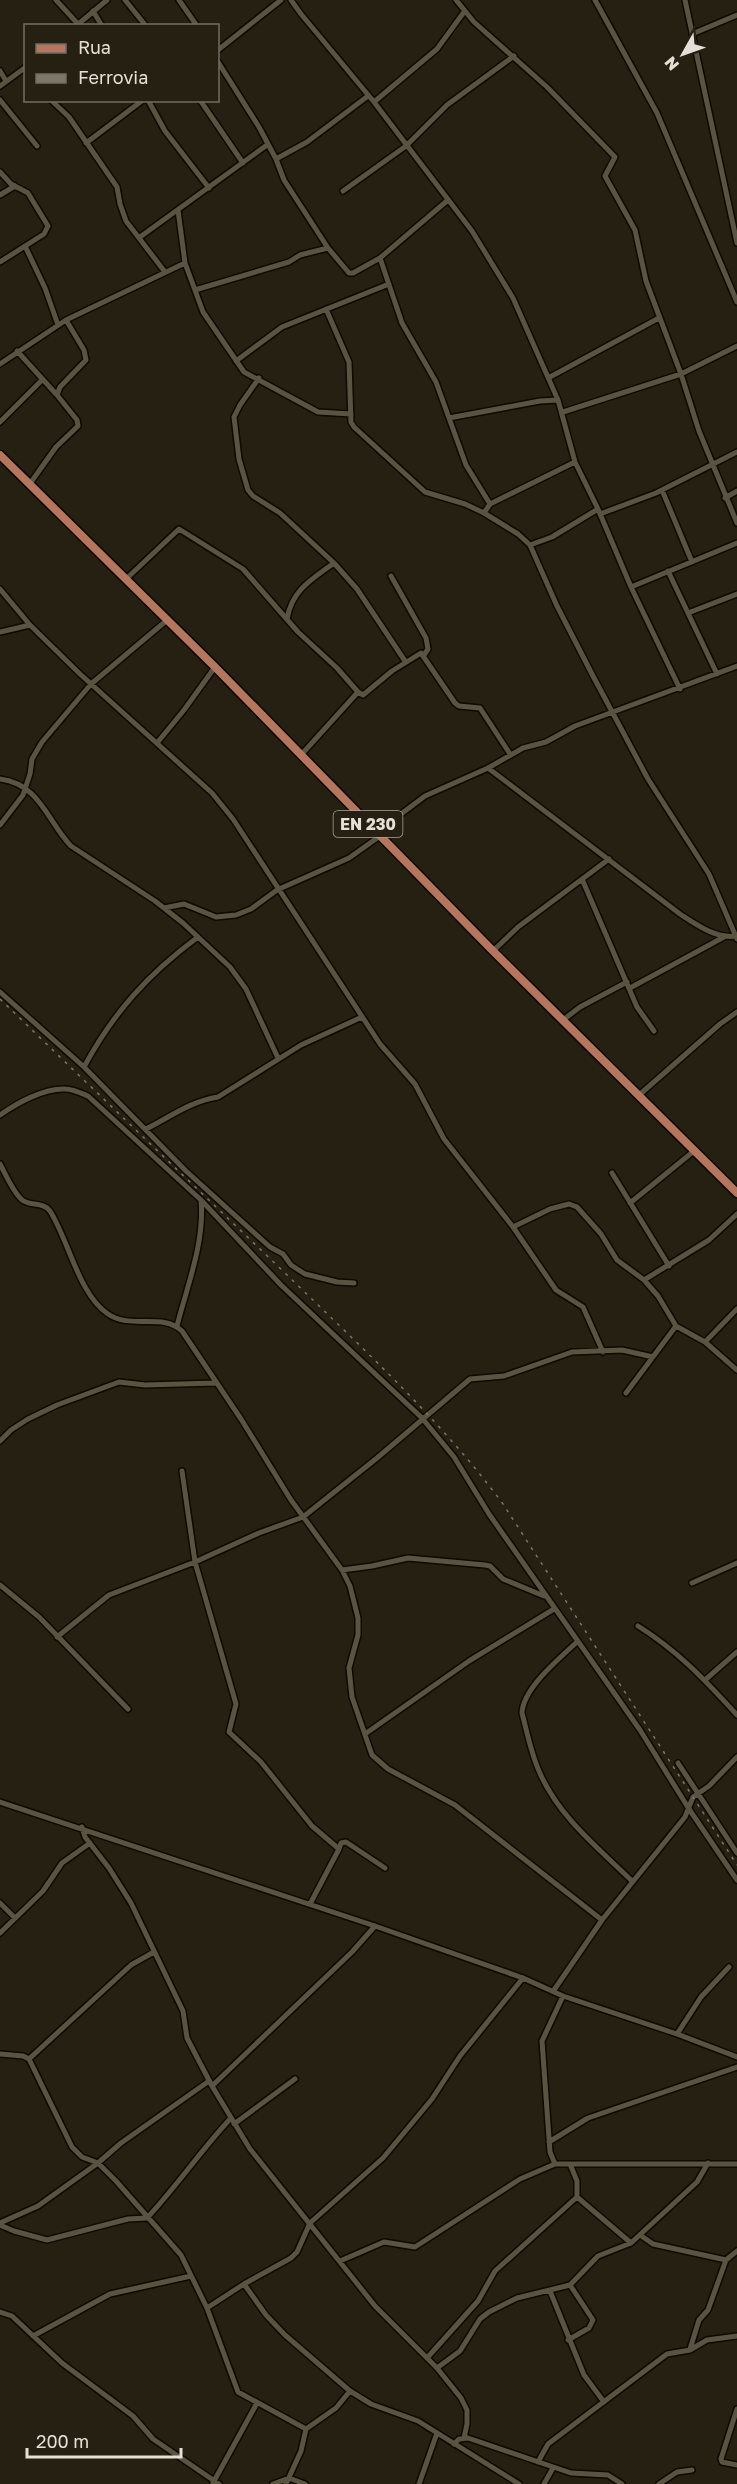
<svg xmlns="http://www.w3.org/2000/svg" width="737" height="2484" viewBox="0 0 737 2484" font-family="'Golos Text',sans-serif">
  <style>
    .lines { fill: none; stroke-linecap: round; stroke-linejoin: round }
    .street-casing { stroke: #0e0901; stroke-width: 8 }
    .primary-casing { stroke: #0e0901; stroke-width: 11 }
    .street { stroke: #595342; stroke-width: 5 }
    .primary { stroke: #b5765f; stroke-width: 8 }
    .rail { stroke: #7b776a; stroke-width: 1.5; stroke-dasharray: 3 6; stroke-linecap: butt }
    .labels { text-anchor: middle; dominant-baseline: central; stroke-width: 5; stroke-linejoin: round; paint-order: stroke }
    .shield { fill: #252011; stroke: #aba69c; stroke-width: 1.5 }
    .shield-label { font-size: 16px; font-weight: bold; fill: #e4e0d7 }
  </style>
  <rect width="100%" height="100%" fill="#252011"/>
  <g class="lines">
    <defs>
      <path id="street" d="M56,0L78,24
        M125,0L146,26
        M179,0L197,26
        M291,0L301,14L374,102L472,231L513,298L558,400L575,462L598,509L631,587L680,689
        M456,0L474,22L547,87L615,157L605,176L635,230L646,281L681,374L699,431L737,523
        M595,0L657,113L737,302
        M685,0L737,243
        M93,11L102,26
        M76,26L107,0
        M692,34L737,15
        M218,50L281,0
        M218,62L259,127L276,159L284,180L328,248L349,273H353L380,258L448,200
        M0,71L6,81
        M0,86L26,67
        M0,100L37,146
        M51,100L69,117L117,187L120,204L126,221L165,272
        M148,100L165,131L209,188
        M200,100L243,163
        M374,102L437,49L464,12
        M86,143L143,100
        M276,159L307,142L368,96
        M0,172L11,184L28,193L48,226L44,234L0,262
        M343,191L406,146L447,105L514,56
        M0,195L15,186
        M178,210L185,263L203,312L244,372L318,412L351,414
        M140,237L267,145
        M25,246L45,288L58,325
        M380,258L402,323L436,382L466,465L490,504
        M195,290L289,262L300,255L328,248
        M326,309L349,362L351,422L354,427L425,492L465,504L484,513L518,534L530,545L557,606L593,676L648,779L709,874L737,939
        M17,351L57,395
        M236,361L282,327L389,284
        M0,364L66,320L185,263
        M550,377L659,318
        M259,378L240,405L234,417L239,459L248,490L253,496L280,513L334,563L357,589L405,661
        M563,412L681,374L737,346
        M449,418L540,401L558,400
        M0,422L42,380
        M29,485L56,447L78,426L77,420L57,395L60,387L86,360L84,350L66,320
        M662,490L692,562
        M725,498L737,491
        M484,513L490,504L575,462
        M600,514L656,493L737,452
        M530,545L552,537L598,509
        M668,571L717,674
        M391,576L426,638L428,649L424,655
        M125,580L179,529L243,569L298,632L337,668L358,692L301,755
        M631,587L737,543
        M0,589L30,625L80,674L212,793L233,819L380,1044L415,1084L444,1139L513,1227L556,1290L583,1307L603,1352
        M688,613L737,594
        M287,619C292,590 311,580 334,563
        M0,632L30,625
        M358,692L363,695L392,671L421,653L455,703L459,706L480,708L510,754
        M157,743L184,710L215,667
        M488,768L680,914C697,925 716,939 737,936
        M0,779C40,784 47,821 71,846L155,901L183,923L230,967L246,989L278,1058
        M0,825L23,795L30,774L32,759L42,742L91,684L166,621
        M582,879L637,1007L654,1031
        M164,908L184,904L216,917L236,915L251,909L277,890L349,858L380,836L397,817L425,796L488,768L523,748L546,742L575,726L737,666
        M493,951L518,927L609,859
        M630,988L724,937
        M0,992L84,1067L186,1171L270,1247L283,1254L291,1265L305,1274L337,1282L354,1283
        M563,1020L580,1007L627,982
        M84,1067C113,1013 148,974 198,937
        M638,1096L720,1024L737,1012
        M0,1115C17,1103 44,1088 65,1089C73,1089 81,1093 88,1096L201,1200L281,1285L422,1418L454,1457L489,1514L640,1730L689,1809L737,1880
        M146,1129C170,1117 191,1101 218,1097L301,1045L362,1017
        M0,1164C6,1175 12,1190 21,1199C29,1207 43,1201 50,1211C68,1239 79,1295 108,1314C131,1330 162,1312 182,1331L241,1419L291,1500L342,1570L350,1586L358,1618V1635L349,1668L352,1697L372,1755L388,1769L455,1805L602,1920
        M612,1173L669,1266
        M630,1203L694,1151
        M513,1227L550,1209L569,1204L577,1207L601,1234L617,1260L644,1280L658,1296L676,1326L705,1342L737,1370
        M644,1280L709,1240L737,1214
        M177,1326C187,1286 205,1242 201,1200
        M705,1342L737,1309
        M626,1393L676,1326
        M0,1441L11,1430L28,1419L57,1405L119,1382L145,1385L216,1383
        M182,1471L195,1562L236,1704L229,1732L261,1762L312,1826L339,1849L341,1843L346,1842L385,1868
        M342,1570L372,1566L408,1558L485,1565L490,1566L503,1579L544,1596
        M692,1583L737,1563
        M0,1585L39,1617L128,1709
        M638,1626C678,1651 705,1680 737,1715
        M57,1637L109,1595L195,1562L259,1533L303,1517L377,1458L470,1379L504,1376L572,1352L622,1350L653,1357
        M578,1641C560,1658 523,1688 522,1713C527,1732 531,1753 539,1771C558,1816 597,1847 632,1881
        M705,1680L737,1652
        M365,1734L469,1661L554,1609
        M678,1763L737,1853
        M0,1802L375,1926L523,1978L563,1996L677,2034L737,2057
        M82,1827L85,1837L109,1868L131,1903L183,2011L187,2038L212,2086L250,2149L375,2306L437,2368L461,2398L467,2410V2424L464,2438
        M0,1903L15,1918
        M310,1904L339,1849
        M0,1933L43,1891L62,1863L90,1843
        M554,1990L602,1920L685,1817L693,1797L709,1786L737,1757
        M677,2034L701,1997L729,1967
        M0,2054L23,2056L29,2059L72,2147L82,2157L98,2163L116,2181L181,2255L207,2308L238,2392L306,2429
        M29,2059L131,1965L154,1952
        M212,2086L352,1952L375,1926
        M234,2124L295,2079
        M549,2142L588,2118L737,2067
        M555,2164L550,2152L542,2041L563,1996
        M570,2164L577,2181V2197L631,2243
        M0,2223L38,2206L98,2163L121,2143L209,2081
        M0,2225L14,2231L47,2240L128,2219L147,2218C177,2186 201,2150 231,2118
        M640,2235L653,2244L726,2260L737,2251
        M340,2261L384,2242L415,2247L520,2179L555,2164H737
        M244,2284L266,2315L285,2335L350,2391L371,2404L418,2421L519,2484
        M550,2291L584,2375L604,2402
        M207,2308L244,2284L291,2258L297,2252L310,2223L383,2158L432,2099L460,2056L523,1978
        M0,2312L12,2316L62,2363L133,2416L153,2439L219,2484
        M33,2336L110,2294L191,2276
        M568,2340L589,2328L593,2320L570,2285
        M690,2349L699,2320L708,2310L726,2260
        M427,2358L478,2301L495,2271L577,2197
        M437,2368L460,2351L480,2319L489,2312L517,2298L570,2285L598,2256L631,2243L697,2182L708,2163
        M737,2409L721,2459L722,2462L737,2465
        M454,2444L459,2439L468,2438L571,2473L608,2475L622,2484
        M538,2462L548,2444L667,2354L690,2350L707,2340L737,2336
        M213,2483L257,2403
        M273,2484L289,2478L305,2484
        M286,2484L301,2451L306,2429L336,2408L350,2391
        M419,2484L437,2433
        M544,2484L553,2468
        M659,2484L677,2472L692,2470"/>
      <path id="primary" d="M0,455L215,667L493,951L737,1193"/>
    </defs>
    <use href="#street" class="street-casing"/>
    <use href="#primary" class="primary-casing"/>
    <use href="#street" class="street"/>
    <use href="#primary" class="primary"/>
    <path class="rail" d="M0,999C95,1091 190,1182 285,1273C361,1347 440,1419 503,1504L737,1865"/>
  </g>
  <g class="labels">
    <rect class="shield" x="333.5" y="811" width="69" height="26" rx="4.5"/>
    <g class="shield-label">
      <text x="368" y="824">EN 230</text>
    </g>
  </g>
  <rect x="24" y="24" width="195" height="78" fill="#252011" stroke="#716d60" stroke-width="1.5"/>
  <rect x="36" y="44" width="30" height="9" fill="#b5765f" stroke="#716d60" stroke-width="1.5"/>
  <text x="78" y="54" font-size="18" fill="#e4e0d7">Rua</text>
  <rect x="36" y="74" width="30" height="9" fill="#7b776a" stroke="#716d60" stroke-width="1.5"/>
  <text x="78" y="84" font-size="18" fill="#e4e0d7">Ferrovia</text>
  <g transform="translate(683 54) rotate(230)" stroke="#252011" stroke-width="4.5" paint-order="stroke">
  <path d="M0-4.5L10 22L0 15L-10 22Z" fill="#e4e0d7"/>
  <text y="-9" font-size="16" font-weight="bold" text-anchor="middle" fill="#e4e0d7">N</text>
  </g>
  <path d="M27 2448v9h154v-9" fill="none" stroke="#e4e0d7" stroke-width="3"/>
  <text x="36" y="2448" font-size="18" fill="#e4e0d7" stroke="#252011" stroke-width="4.5" paint-order="stroke">200 m</text>
</svg>
